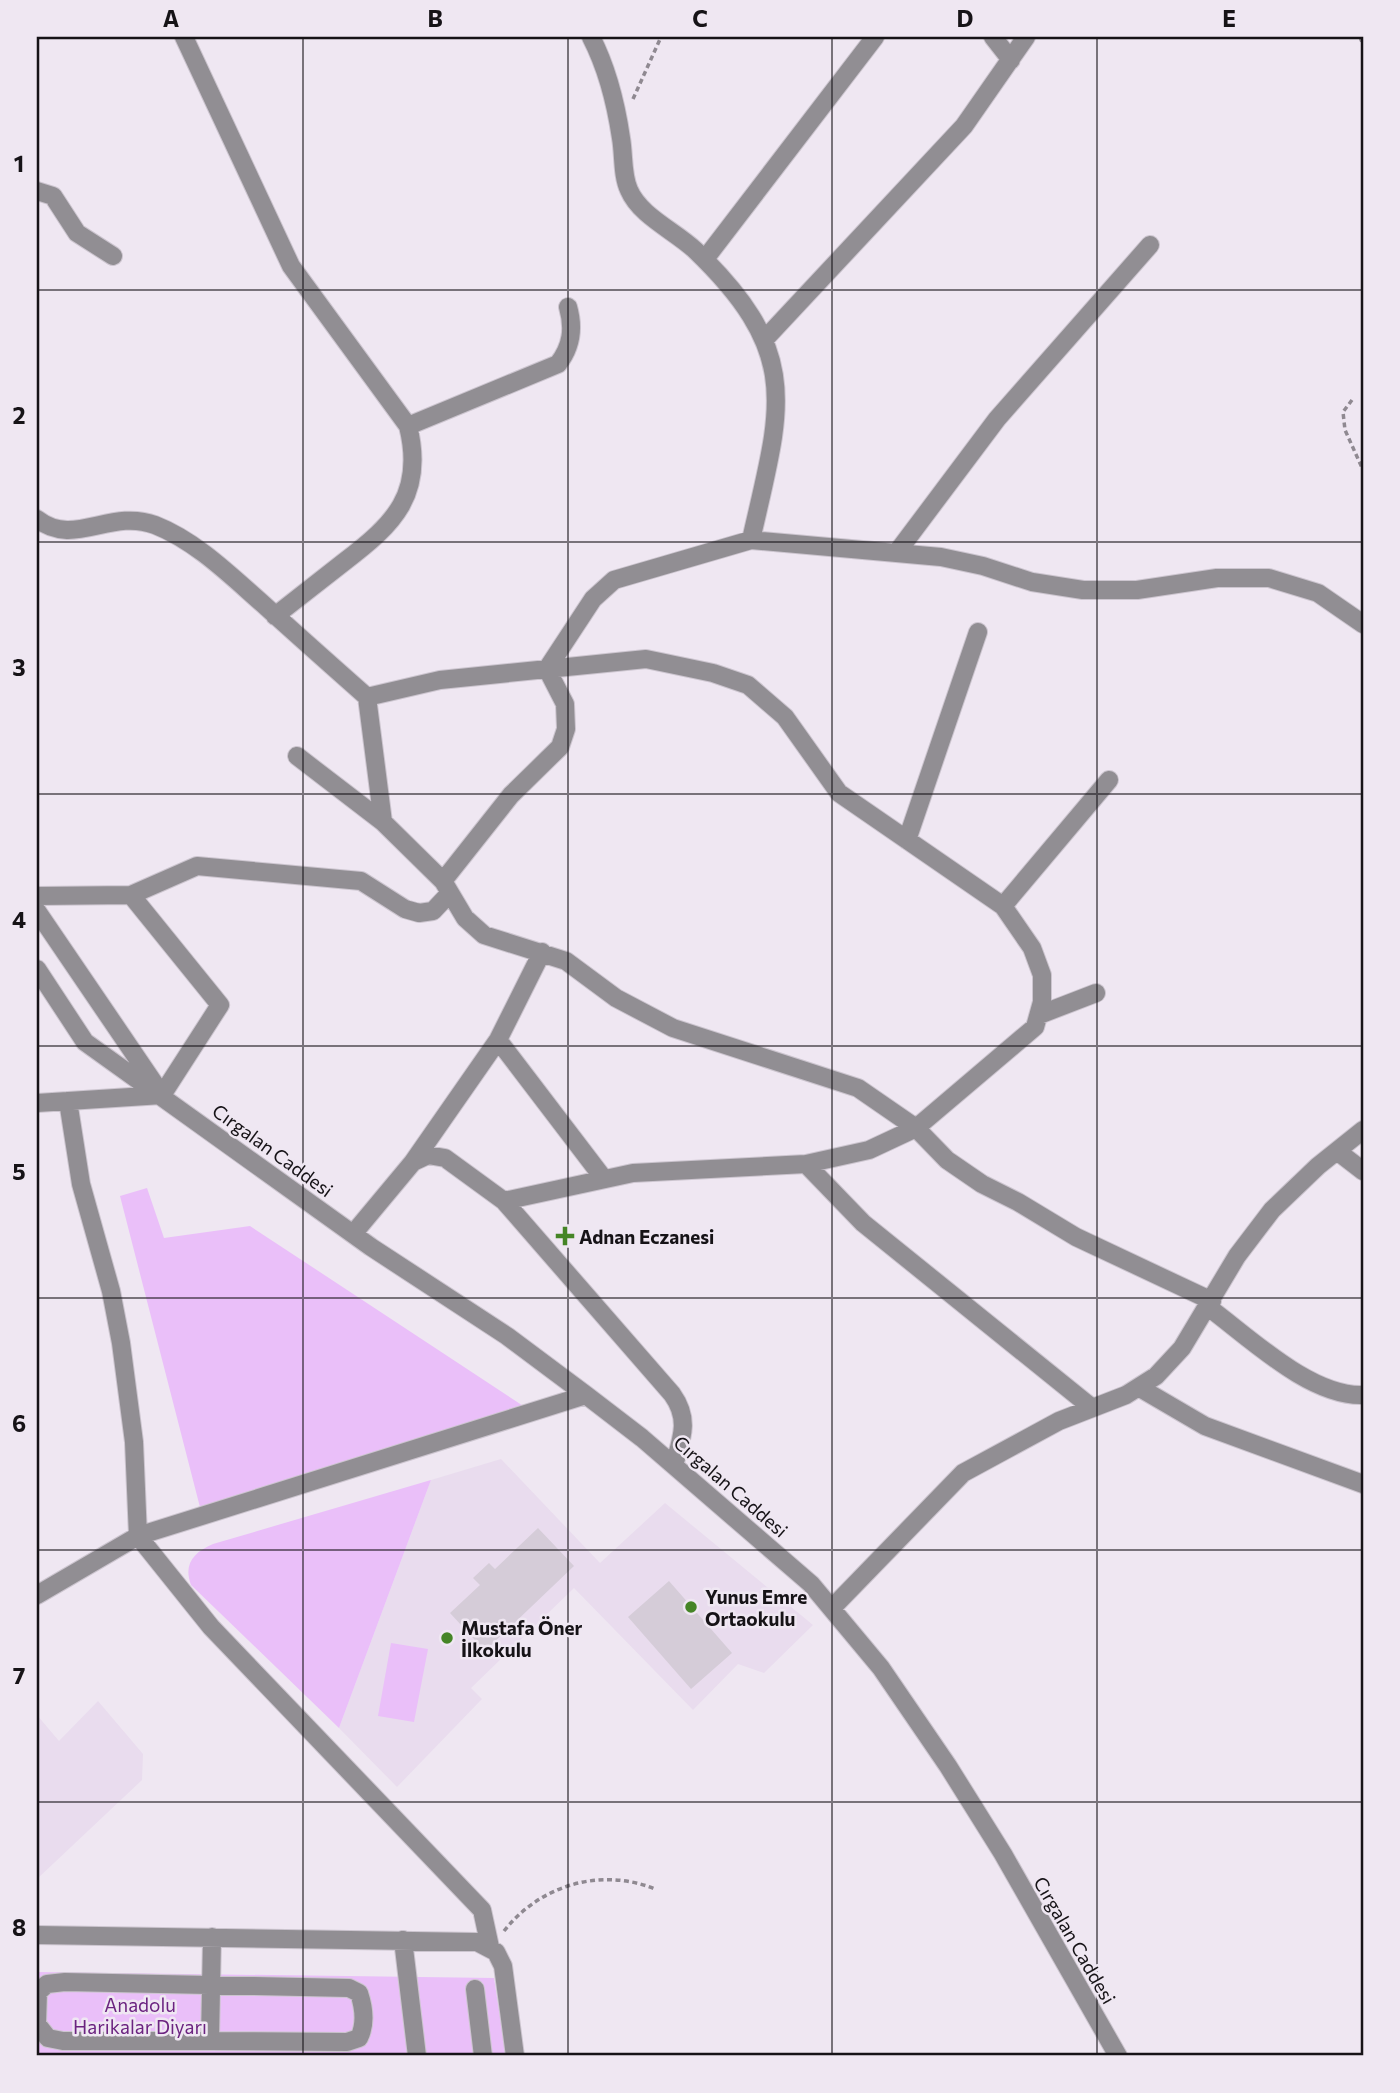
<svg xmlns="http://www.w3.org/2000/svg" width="1400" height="2093" viewBox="0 0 1400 2093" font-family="Commissioner,sans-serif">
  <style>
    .built { fill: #e9dcee }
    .green { fill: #eabff9 }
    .building { fill: #d5ccd8 }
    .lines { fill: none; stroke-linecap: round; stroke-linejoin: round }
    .minor-casing { stroke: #ccc5cf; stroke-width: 20 }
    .path { stroke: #8f8991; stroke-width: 3.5; stroke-dasharray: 5 3.5; stroke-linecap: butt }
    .minor { stroke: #918e93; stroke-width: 18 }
    .grid { fill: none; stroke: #161317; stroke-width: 2; stroke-opacity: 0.55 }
    .poi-dot { fill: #458526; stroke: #efe7f2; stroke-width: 2.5 }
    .labels { text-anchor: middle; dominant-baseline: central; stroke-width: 5; stroke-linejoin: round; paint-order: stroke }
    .street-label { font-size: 19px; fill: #161317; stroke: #efe7f2 }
    .poi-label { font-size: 19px; font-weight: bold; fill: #161317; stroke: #efe7f2; text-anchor: start }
    .park-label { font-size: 19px; fill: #6b2380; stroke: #efe7f2 }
    .neatline { fill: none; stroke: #161317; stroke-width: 2.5 }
    .grid-label { font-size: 23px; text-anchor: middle; font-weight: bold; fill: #161317 }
  </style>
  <rect width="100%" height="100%" fill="#efe7f2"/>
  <path class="built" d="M501,1459L600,1563L665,1503L813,1625L764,1673L738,1664L693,1710L574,1588L471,1688L482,1699L397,1787L339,1728L431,1480Z
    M98,1701L143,1754L142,1780L37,1879V1715L59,1741Z"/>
  <path class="green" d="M147,1188L164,1238L250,1226L537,1415L202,1515L120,1196Z
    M431,1480L339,1728L191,1585C183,1564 194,1552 213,1544Z
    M391,1643L428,1649L414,1722L378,1716Z
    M37,1972L494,1978L506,2056H37Z"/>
  <path class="building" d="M538,1528L574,1566L485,1651L450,1613L480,1585L473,1578L489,1563L495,1569Z
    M669,1581L732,1653L691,1689L628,1617Z"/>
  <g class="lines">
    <defs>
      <path id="minor" d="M184,37L291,266L408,426C425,494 394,524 344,562C321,580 298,598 275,616
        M591,37C607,68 616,104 621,138C624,155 622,175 629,190C640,216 675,231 695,250C804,355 781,407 751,540
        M993,37L1011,60
        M37,191L53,196L77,233L113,256
        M705,259L875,37
        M764,340L964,126L1026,37
        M408,426L558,364C572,346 574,328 568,307
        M37,519C74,548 110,508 155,525C196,541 231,576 263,604C297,635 332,666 367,697L383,822L443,881L465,918L484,935L566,961L616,998L673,1028L858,1088L916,1128L947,1160L982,1184L1018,1202L1076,1237L1212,1301
        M898,551L997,419L1150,245
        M367,697L440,680L646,659L713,673L748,685L785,717L839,793L1003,906L1032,948L1042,975V1002L1035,1027L916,1128L869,1150L806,1164L633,1173L504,1201
        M297,756L383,822
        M907,840L978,632
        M443,881L511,795L560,747L566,729L565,704L547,669L593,599L614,580L751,540L941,557L983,566L1032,582L1083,590H1137L1217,578H1269L1318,593L1363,624
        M131,895L197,866L361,881L405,909L419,913L433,911L449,894
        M37,896L131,895L220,1005L162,1095
        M1003,906L1109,780
        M37,911L154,1083
        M37,969L85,1042L371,1247L507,1336L586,1395L642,1438L811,1584L881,1668L948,1766L1003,1854L1118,2056
        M1039,1015L1096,993
        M498,1040L604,1179
        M68,1101L81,1184L111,1291L121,1343L134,1442L138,1536L211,1627L482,1910L490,1947
        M37,1103L162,1095
        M1337,1151L1363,1171
        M413,1162L498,1040L542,952
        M806,1164L863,1223L1091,1407
        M353,1234L413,1162L428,1155L445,1158L504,1201L672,1394C690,1419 682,1438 674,1465
        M1208,1307C1249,1337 1310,1397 1363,1395
        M1140,1388L1205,1426L1363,1484
        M37,1595L138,1536L586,1395
        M833,1607L963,1473L1059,1421L1126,1395L1156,1376L1182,1348L1237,1256L1272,1210L1318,1166L1363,1130
        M37,1935L477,1942L496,1952L503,1966L515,2056
        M403,1940L417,2056
        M475,1989L483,2056
        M210,2041L347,2042L359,2038C366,2024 364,2008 359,1993L349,1988L65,1982L47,1984L38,1992L37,2024L48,2038L63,2041H210L212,1937"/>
    </defs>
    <use href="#minor" class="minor-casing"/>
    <path class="path" d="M1360,37L1363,45
      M633,99L661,37
      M1352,400L1343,412L1345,430L1363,470
      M504,1931C540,1885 601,1867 655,1889"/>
    <use href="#minor" class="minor"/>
  </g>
  <path class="grid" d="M303,37V2056M568,37V2056M832,37V2056M1097,37V2056M37,290H1363M37,542H1363M37,794H1363M37,1046H1363M37,1298H1363M37,1550H1363M37,1802H1363"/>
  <g class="poi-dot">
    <path d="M561.5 1225.5h7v7h7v7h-7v7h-7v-7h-7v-7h7z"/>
    <circle cx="691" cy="1607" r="7"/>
    <circle cx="447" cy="1638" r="7"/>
  </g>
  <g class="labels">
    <g class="street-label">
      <text transform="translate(273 1150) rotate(36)">Cırgalan Caddesi</text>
      <text transform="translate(731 1486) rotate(41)">Cırgalan Caddesi</text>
      <text transform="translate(1075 1940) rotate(60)">Cırgalan Caddesi</text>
    </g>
    <g class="poi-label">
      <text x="579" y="1236">Adnan Eczanesi</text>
      <text x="705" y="1596">Yunus Emre<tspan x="705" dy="22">Ortaokulu</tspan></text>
      <text x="461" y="1627">Mustafa Öner<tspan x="461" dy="22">İlkokulu</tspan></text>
    </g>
    <g class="park-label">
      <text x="140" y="2004">Anadolu<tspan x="140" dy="22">Harikalar Diyarı</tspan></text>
    </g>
  </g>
  <rect width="1400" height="2093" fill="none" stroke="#efe7f2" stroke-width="77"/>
  <rect x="38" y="38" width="1324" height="2016" class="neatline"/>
  <g class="grid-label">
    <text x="171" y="27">A</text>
    <text x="435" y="27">B</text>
    <text x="700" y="27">C</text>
    <text x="965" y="27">D</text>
    <text x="1229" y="27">E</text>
    <text x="19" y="172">1</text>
    <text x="19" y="424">2</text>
    <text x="19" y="676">3</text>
    <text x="19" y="928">4</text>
    <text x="19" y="1180">5</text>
    <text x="19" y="1432">6</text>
    <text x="19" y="1684">7</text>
    <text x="19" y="1936">8</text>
  </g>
</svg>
